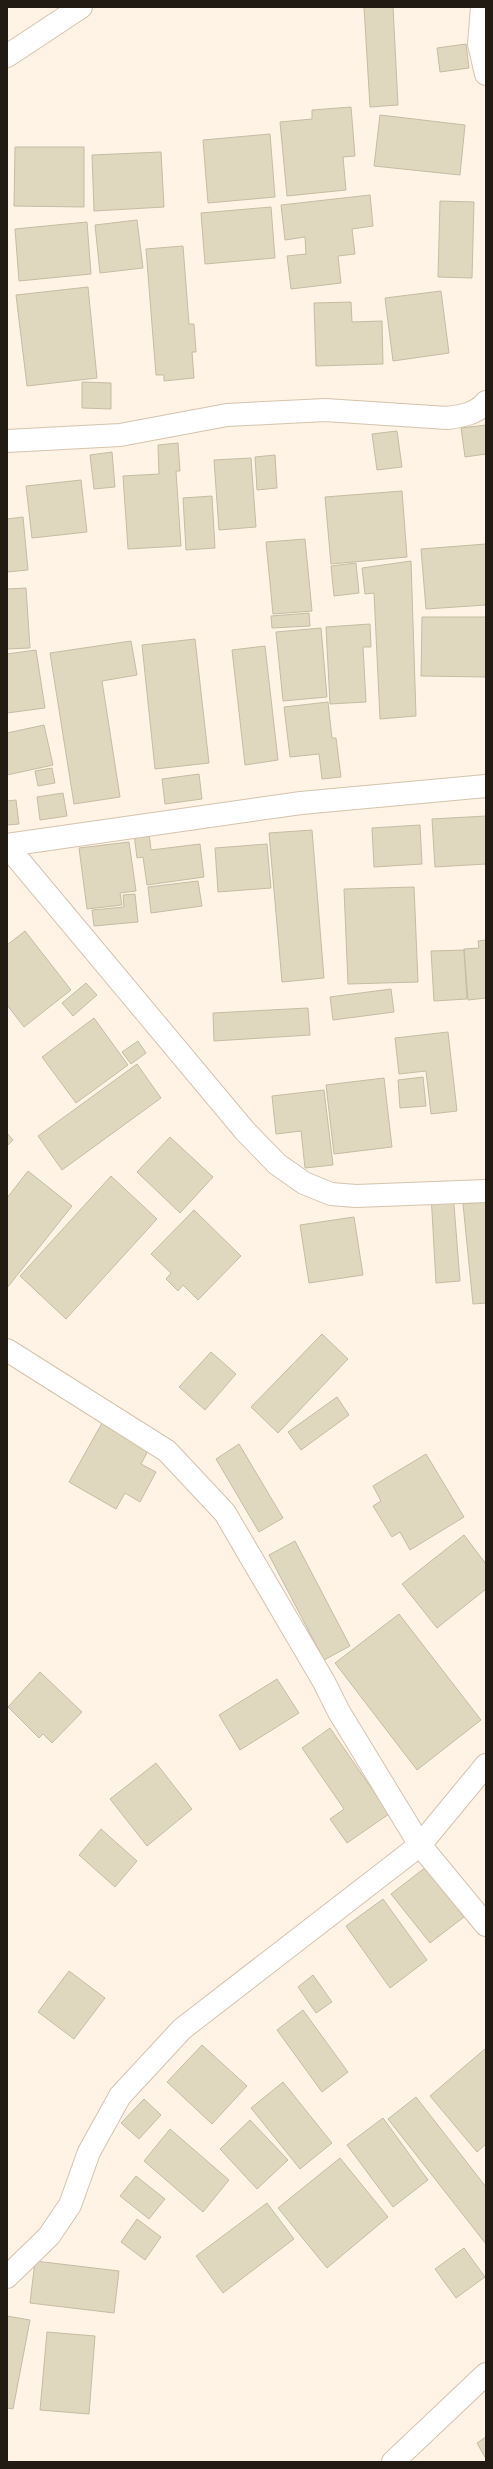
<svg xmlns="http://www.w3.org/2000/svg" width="493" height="2469" viewBox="0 0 493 2469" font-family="Raleway,sans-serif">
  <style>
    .building { fill: #e0d8be; stroke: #c4bda3 }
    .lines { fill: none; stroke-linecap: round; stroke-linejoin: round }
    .street-casing { stroke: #d5c3ad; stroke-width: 24 }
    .street { stroke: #fff; stroke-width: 22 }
  </style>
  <rect width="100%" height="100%" fill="#fef3e5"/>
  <path class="building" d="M364,7H393L398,105L370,107Z
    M466,44L469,68L440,72L437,48Z
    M351,107L355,156L343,157L346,190L287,196L280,122L312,119V110Z
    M380,115L465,125L460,175L374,166Z
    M270,134L275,197L208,203L203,140Z
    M15,147H84V207L14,206Z
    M161,152L164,207L94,211L92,155Z
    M370,195L373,226L352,229L355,254L338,256L341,283L291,289L287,256L306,254L305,237L285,240L281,205Z
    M440,201L474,202L472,278L438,277Z
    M271,207L275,258L205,264L201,213Z
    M137,220L143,268L100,273L95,225Z
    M87,222L91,274L19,281L15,229Z
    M183,246L189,324H194L196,352H192L194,378L164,381V375H156L146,249Z
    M88,287L97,378L27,386L16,295Z
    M441,291L449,353L393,361L385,298Z
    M351,302L352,322L382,321L383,364L316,366L314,303Z
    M82,382L111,383V409L82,408Z
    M486,425V454L465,457L461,428Z
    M397,431L402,467L377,470L372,434Z
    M178,443L180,471H176L181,546L128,549L123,476L159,474L158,445Z
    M112,452L115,487L94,489L90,455Z
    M275,455L277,488L257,490L255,457Z
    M251,458L256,527L219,530L214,460Z
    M81,480L87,532L32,538L26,486Z
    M402,491L407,557L331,564L325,497Z
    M212,496L215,548L186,550L183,498Z
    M23,517L28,570L7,572V519Z
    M305,539L312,611L273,614L266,542Z
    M486,544V605L426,609L421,549Z
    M411,561L416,716L380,719L374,593L365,594L362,568Z
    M356,563L359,593L334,596L331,566Z
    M26,588L30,648L7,649V589Z
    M309,613L310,626L272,628L271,616Z
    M422,617H486V677L421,676Z
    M370,624L371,647H363L366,702L330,704L326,627Z
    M321,628L327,697L283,701L276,632Z
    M195,639L209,763L155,769L142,645Z
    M131,641L137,675L102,681L120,797L74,804L50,653Z
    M265,646L278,760L245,765L232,650Z
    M36,650L45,708L7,713V654Z
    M328,702L332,738H336L341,777L322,779L319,754L290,757L284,707Z
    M44,725L53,765L7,775V733Z
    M52,768L55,783L38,786L35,771Z
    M199,774L202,799L165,804L162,779Z
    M63,793L67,816L40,820L37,797Z
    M16,800L19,824L7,825V801Z
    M486,816V864L435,867L432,819Z
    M420,825L422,864L374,867L372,828Z
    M312,830L324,978L282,982L269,833Z
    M149,832L151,850L200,844L204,877L147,885L143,857L137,858L134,834Z
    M129,842L136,891L120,893L122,905L87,909L79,848Z
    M267,844L271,888L218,892L215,848Z
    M198,881L202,906L151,913L148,887Z
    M414,887L418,982L348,984L344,889Z
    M135,894L138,922L94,926L92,910L124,907L123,895Z
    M25,931L71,990L24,1027L7,1005V945Z
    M486,940V998L468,1000L464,949L479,948L478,941Z
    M464,950L467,999L434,1001L431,951Z
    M86,983L97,995L73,1016L62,1003Z
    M391,989L394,1012L333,1020L330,997Z
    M308,1008L310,1035L214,1041L213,1013Z
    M94,1018L128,1065L76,1103L42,1057Z
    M448,1032L457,1111L431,1114L426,1071L399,1074L395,1038Z
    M138,1041L146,1053L131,1064L122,1052Z
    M137,1064L161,1098L62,1170L38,1136Z
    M423,1077L426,1106L400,1108L398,1080Z
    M384,1078L392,1147L334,1154L326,1085Z
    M324,1090L333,1165L305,1168L301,1131L276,1134L272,1096Z
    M7,1133L13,1140L7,1146Z
    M170,1137L213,1177L180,1213L137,1172Z
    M28,1171L72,1206L7,1288V1198Z
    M111,1176L157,1219L66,1319L20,1276Z
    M453,1192L460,1281L436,1283L431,1194Z
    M486,1202V1303L473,1304L463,1204Z
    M194,1210L241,1256L198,1300L183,1285L178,1291L166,1279L171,1273L151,1254Z
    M354,1217L363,1275L309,1283L300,1225Z
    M322,1334L348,1359L278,1433L251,1407Z
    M211,1352L236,1374L205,1410L179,1387Z
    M337,1397L349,1415L301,1450L288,1432Z
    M102,1423L149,1449L141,1464L156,1472L140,1502L125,1493L116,1509L69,1482Z
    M239,1444L283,1518L259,1532L216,1459Z
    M426,1454L464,1517L410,1550L400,1532L392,1537L373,1506L381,1501L373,1486Z
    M464,1535L486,1564V1589L437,1628L402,1584Z
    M295,1541L350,1646L324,1660L269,1555Z
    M399,1614L481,1720L417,1770L335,1663Z
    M40,1672L82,1712L52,1743L43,1734L39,1738L8,1707Z
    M277,1679L299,1713L240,1750L219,1715Z
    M330,1728L389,1814L347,1843L330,1819L344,1809L302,1748Z
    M156,1763L192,1809L147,1846L110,1799Z
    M101,1829L137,1861L115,1887L79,1855Z
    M426,1867L464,1917L430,1943L391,1894Z
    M383,1899L427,1960L390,1988L346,1926Z
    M69,1971L105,1998L74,2039L38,2012Z
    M313,1975L332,2002L316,2013L298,1987Z
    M303,2010L348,2072L322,2092L277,2030Z
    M202,2045L247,2086L212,2124L167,2082Z
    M486,2048V2144L477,2152L430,2096Z
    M283,2082L332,2143L300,2169L251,2108Z
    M416,2097L486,2187V2244L388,2119Z
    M144,2099L161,2115L139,2139L121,2123Z
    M383,2118L428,2180L393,2207L347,2145Z
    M250,2120L288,2160L257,2189L220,2149Z
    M170,2129L229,2180L203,2212L144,2161Z
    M340,2158L388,2217L327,2268L278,2208Z
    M136,2176L165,2199L149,2219L120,2196Z
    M267,2203L294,2239L223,2293L196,2256Z
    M137,2219L161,2237L145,2260L121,2242Z
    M464,2248L485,2277L456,2298L435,2269Z
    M35,2261L119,2271L114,2313L30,2303Z
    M7,2316L30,2320L13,2409L7,2408Z
    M47,2332L95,2336L89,2414L40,2410Z
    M486,2437V2459L477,2443Z"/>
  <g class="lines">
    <defs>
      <path id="street" d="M482,7L479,44L486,74
        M7,56L81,7
        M7,441L120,435L227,415L325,410L447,418C462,416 476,414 486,402
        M7,845L301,803L486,786
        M7,846L245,1131L277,1164L304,1183L331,1194L356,1196L486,1191
        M7,1350L167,1451L225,1513L324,1682L339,1712L420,1845L486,1925
        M7,2277L49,2236L70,2205L89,2152L120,2096L182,2029L420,1845L486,1765
        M393,2462L486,2374"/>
    </defs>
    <use href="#street" class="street-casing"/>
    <use href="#street" class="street"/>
  </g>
  <rect width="493" height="2469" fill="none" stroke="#221b13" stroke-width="16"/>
</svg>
